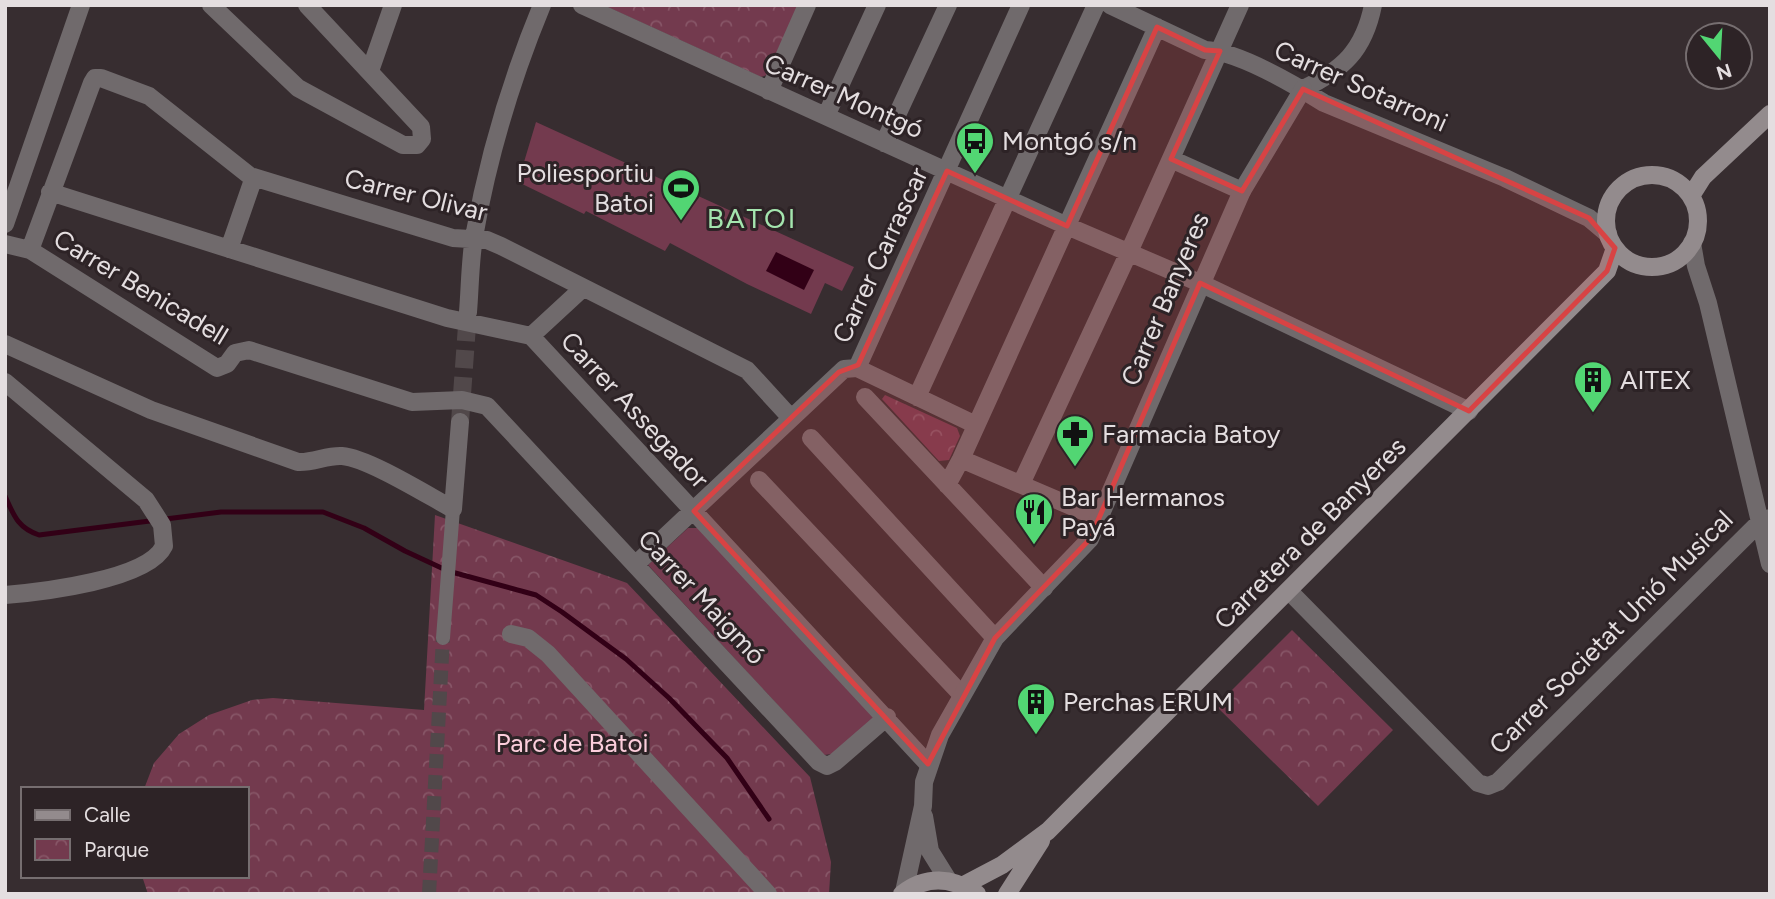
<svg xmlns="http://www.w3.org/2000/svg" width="1775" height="899" viewBox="0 0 1775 899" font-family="Figtree,sans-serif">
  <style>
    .grass { fill: #733a4e }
    .park { fill: url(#park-crowns) }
    .water { fill: #320016 }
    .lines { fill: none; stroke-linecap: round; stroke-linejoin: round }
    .stream { stroke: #320016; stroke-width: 5 }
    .pedestrian-tunnel { stroke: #51484a; stroke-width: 14; stroke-dasharray: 14 7; stroke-linecap: butt }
    .minor-tunnel { stroke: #51484a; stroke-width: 18; stroke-dasharray: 18 9; stroke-linecap: butt }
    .pedestrian { stroke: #706a6c; stroke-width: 14 }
    .minor { stroke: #706a6c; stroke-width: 18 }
    .tertiary { stroke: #706a6c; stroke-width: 18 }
    .secondary { stroke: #938b8d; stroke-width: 18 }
    .marked { fill: #d84344; fill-opacity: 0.2; stroke: #d84344; stroke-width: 5; stroke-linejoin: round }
    .labels { text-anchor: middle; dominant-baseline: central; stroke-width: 6; stroke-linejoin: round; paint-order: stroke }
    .street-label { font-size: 26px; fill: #e4dee0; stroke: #2d2326 }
    .poi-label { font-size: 26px; fill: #e4dee0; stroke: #2d2326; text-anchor: start }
    .park-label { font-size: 26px; fill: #fccedc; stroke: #2d2326 }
    .neighbourhood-label { font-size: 28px; letter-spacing: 2px; fill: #a4e5ae; stroke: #2d2326 }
  </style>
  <defs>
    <pattern id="park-crowns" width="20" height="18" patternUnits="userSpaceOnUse" patternTransform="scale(1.75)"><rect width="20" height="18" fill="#733a4e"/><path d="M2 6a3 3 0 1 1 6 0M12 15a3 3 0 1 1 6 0" fill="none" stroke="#875667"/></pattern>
  </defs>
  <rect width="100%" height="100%" fill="#372d30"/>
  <path class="grass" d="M536,122L854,267L842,291L825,283L811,314L747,284L670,243L665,251L586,211L584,214L518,182Z
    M688,528H698L874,715L873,722L832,754L824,755L648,565Z"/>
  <path class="park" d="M603,5H800L767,75L761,77Z
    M885,395L957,428L960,436L949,460L939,461L882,399Z
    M435,515L627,583L810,777L831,862L829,894H148L142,876H247V789H144L154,763L179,734L209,715L252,700L273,698L424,710Z
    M1292,630L1393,730L1318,806L1216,706Z"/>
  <path class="water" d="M776,252L814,270L804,290L766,271Z"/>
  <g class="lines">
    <path class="stream" d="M5,496C14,516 18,528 39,535L221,512H323L364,528L405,551L448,571L536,595L562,612L626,659L669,698L727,758L769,819"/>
    <path class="pedestrian-tunnel" d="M429,894L443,638"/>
    <path class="minor-tunnel" d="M460,422L468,312"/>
    <path class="pedestrian" d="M443,638L453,509"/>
    <path class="minor" d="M211,5L298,88L403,145H417L422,139L421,127L307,5
      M582,5L1067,226L1200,283L1469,411
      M1110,5L1205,50C1237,51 1295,85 1324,103L1505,178L1589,218L1608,234
      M370,71L393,5
      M1303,89C1342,70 1364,51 1373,5
      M769,91L807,5
      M826,116L877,5
      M884,143L948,5
      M1171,159L1242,191
      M50,192L447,318L531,336L928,764
      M5,224L81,5
      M1692,243L1696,266L1708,303L1770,564
      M5,244L30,250L217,368L227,364L235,353L249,350L412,402L462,400L487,406L819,762L827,766L835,762L887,717
      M229,249L254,177
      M30,250L92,83L95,78H101L149,96L250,176L453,238L487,240L501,246L747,370L791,418
      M468,312C470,288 470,262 474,237C488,157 511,80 542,5
      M531,336L583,288
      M5,344L151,410L298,462C313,463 327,455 342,456C368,458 427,495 453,509L460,422
      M857,368L1021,5
      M5,382L146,500L162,525L164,546C148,580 41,592 5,595
      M865,397L1044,588
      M917,397L1096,5
      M811,438L995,638
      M961,459L1099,518
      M759,480L962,695
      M1021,484L1129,252L1240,5
      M947,485L961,459L1157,27
      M636,564L844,369L857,368L976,425
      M1289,591L1478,783L1488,786L1498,782L1760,522L1770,518
      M511,634L528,638L548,654L768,894"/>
    <path class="tertiary" d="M924,816L930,851L948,880
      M904,892L923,806L924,782L940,735L995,638L1090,539L1242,191L1303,89"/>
    <path class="secondary" d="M1606 221a46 46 0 1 1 92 0a46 46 0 1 1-92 0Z
      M1691,196L1703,177L1770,114
      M964,885L1002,865L1048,831L1607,271L1615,248
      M902,894C926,875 952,877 977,894
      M1007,894L1041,841"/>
  </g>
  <path class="marked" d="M1157,27L1205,50L1220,51L1171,159L1242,191L1303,89L1589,218L1615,248L1607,271L1469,411L1200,283L1090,539L995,638L928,764L694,511L839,372L858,365L947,171L1067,226Z"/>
  <defs>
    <symbol id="bus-pin" viewBox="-11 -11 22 30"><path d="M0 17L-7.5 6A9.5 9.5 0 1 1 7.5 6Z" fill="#52d673" stroke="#2d2326"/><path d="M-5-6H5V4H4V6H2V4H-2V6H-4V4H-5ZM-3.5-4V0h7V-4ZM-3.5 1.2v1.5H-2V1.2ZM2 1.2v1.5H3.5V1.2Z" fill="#111"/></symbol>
    <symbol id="stadium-pin" viewBox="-11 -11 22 30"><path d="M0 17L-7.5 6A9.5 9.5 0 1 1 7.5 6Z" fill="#52d673" stroke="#2d2326"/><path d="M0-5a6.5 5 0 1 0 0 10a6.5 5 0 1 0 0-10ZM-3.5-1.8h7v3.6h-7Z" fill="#111"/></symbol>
    <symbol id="building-pin" viewBox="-11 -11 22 30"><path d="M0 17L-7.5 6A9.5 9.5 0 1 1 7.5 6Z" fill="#52d673" stroke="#2d2326"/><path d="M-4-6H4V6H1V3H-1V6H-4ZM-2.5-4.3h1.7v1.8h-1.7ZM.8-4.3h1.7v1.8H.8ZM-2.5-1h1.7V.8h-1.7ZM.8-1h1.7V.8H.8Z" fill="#111"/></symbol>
    <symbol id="pharmacy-pin" viewBox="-11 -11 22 30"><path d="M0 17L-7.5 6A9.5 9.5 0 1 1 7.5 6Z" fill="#52d673" stroke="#2d2326"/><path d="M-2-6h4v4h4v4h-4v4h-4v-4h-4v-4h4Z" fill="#111"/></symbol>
    <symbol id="restaurant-pin" viewBox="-11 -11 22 30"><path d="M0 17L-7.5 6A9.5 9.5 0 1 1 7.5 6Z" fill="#52d673" stroke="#2d2326"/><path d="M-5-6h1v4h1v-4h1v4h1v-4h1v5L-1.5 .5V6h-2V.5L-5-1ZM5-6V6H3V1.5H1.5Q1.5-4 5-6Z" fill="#111"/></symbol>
  </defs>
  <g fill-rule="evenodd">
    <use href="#bus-pin" x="953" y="119" width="44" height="60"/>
    <use href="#stadium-pin" x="659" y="166" width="44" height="60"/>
    <use href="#building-pin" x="1571" y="358" width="44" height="60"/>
    <use href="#pharmacy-pin" x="1053" y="412" width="44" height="60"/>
    <use href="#restaurant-pin" x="1012" y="490" width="44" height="60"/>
    <use href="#building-pin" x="1014" y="680" width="44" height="60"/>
  </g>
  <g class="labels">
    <g class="street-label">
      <text transform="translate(1361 86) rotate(24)">Carrer Sotarroni</text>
      <text transform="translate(844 96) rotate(24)">Carrer Montgó</text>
      <text transform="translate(416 195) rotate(14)">Carrer Olivar</text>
      <text transform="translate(880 255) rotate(-65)">Carrer Carrascar</text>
      <text transform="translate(141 287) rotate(31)">Carrer Benicadell</text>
      <text transform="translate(1165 299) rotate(-67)">Carrer Banyeres</text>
      <text transform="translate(635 410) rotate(47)">Carrer Assegador</text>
      <text transform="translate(1310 533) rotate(-45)">Carretera de Banyeres</text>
      <text transform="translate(702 597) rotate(47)">Carrer Maigmó</text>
      <text transform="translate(1611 632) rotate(-45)">Carrer Societat Unió Musical</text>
    </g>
    <g class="poi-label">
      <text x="1002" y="141">Montgó s/n</text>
      <text x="654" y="173" text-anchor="end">Poliesportiu<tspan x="654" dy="30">Batoi</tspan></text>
      <text x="1620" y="380">AITEX</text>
      <text x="1102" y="434">Farmacia Batoy</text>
      <text x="1061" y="497">Bar Hermanos<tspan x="1061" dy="30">Payá</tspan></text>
      <text x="1063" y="702">Perchas ERUM</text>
    </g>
    <g class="park-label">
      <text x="572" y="743">Parc de Batoi</text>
    </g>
    <g class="neighbourhood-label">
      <text x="752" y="218">BATOI</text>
    </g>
  </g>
  <rect width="1775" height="899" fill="none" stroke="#e4dee0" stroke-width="14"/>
  <rect x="21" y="787" width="228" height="91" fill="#2d2326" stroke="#766e70" stroke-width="2"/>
  <rect x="35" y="810" width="35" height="10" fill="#938b8d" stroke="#766e70" stroke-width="2"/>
  <text x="84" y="822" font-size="21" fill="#e4dee0">Calle</text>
  <rect x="35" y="839" width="35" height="21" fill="url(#park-crowns)" stroke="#766e70" stroke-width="2"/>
  <text x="84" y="857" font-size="21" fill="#e4dee0">Parque</text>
  <g transform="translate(1719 56) rotate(162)"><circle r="33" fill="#2d2326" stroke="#766e70" stroke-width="2"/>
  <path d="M0-5L12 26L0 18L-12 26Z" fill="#52d673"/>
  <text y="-10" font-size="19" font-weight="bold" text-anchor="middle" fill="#e4dee0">N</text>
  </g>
</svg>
